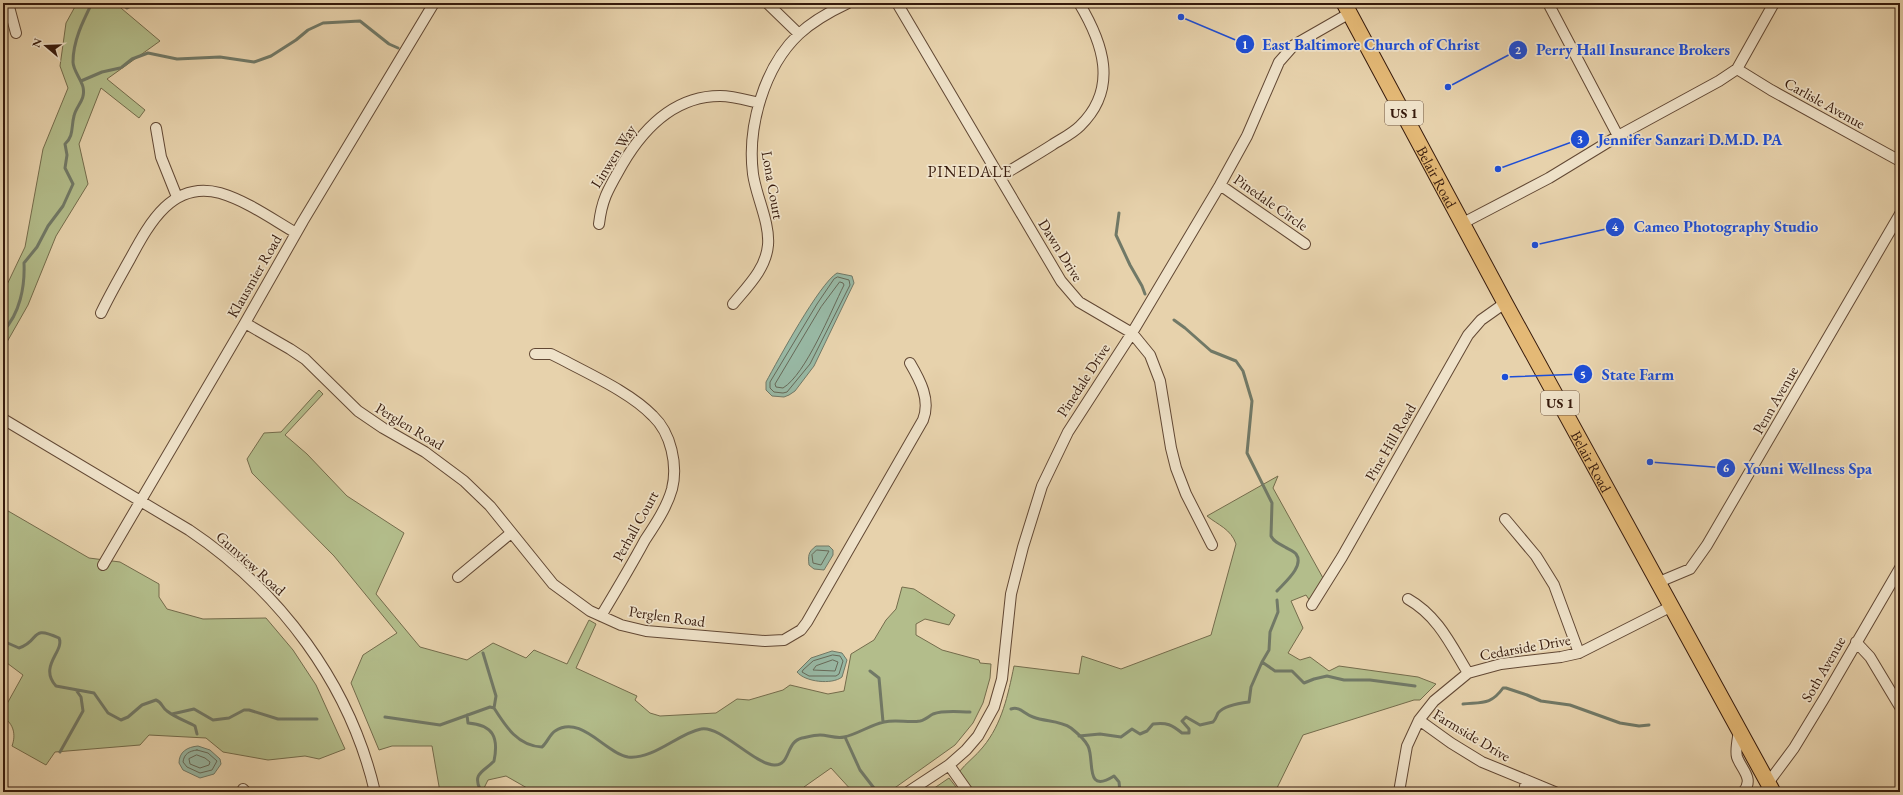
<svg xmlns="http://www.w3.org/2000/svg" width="1903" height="795" viewBox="0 0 1903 795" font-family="'EB Garamond',serif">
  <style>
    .green { fill: #b3bd8b; stroke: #746c4c }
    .water { fill: #98b8a4; stroke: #717967 }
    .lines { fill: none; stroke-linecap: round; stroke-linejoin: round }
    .shore { stroke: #676958; stroke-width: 1 }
    .stream { stroke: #717967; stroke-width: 3 }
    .minor-casing { stroke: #624834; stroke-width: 12 }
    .highway-casing { stroke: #361a0c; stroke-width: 17 }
    .minor { stroke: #efe2c9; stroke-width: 10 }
    .highway { stroke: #e4b976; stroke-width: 15 }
    .labels { text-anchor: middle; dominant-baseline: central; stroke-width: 3.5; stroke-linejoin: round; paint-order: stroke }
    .shield { fill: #efe2c9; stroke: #6e5645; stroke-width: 1 }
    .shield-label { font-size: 14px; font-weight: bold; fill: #361a0c }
    .street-label { font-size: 15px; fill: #361a0c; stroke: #efe2c9 }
    .neighbourhood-label { font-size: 16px; letter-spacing: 1px; fill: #361a0c; stroke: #efe2c9 }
    .leader { fill: none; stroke: #1d4ed8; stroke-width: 1.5 }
    .callout-dot { fill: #1d4ed8; stroke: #efe2c9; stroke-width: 1.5 }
    .mark-label { font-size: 12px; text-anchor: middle; font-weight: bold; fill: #fff }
    .callout-label { font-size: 16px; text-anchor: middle; font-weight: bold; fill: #1d4ed8; stroke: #efe2c9; stroke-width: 3.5; stroke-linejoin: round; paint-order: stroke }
  </style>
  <rect width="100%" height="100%" fill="#e7d2ac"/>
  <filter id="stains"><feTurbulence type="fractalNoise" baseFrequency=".005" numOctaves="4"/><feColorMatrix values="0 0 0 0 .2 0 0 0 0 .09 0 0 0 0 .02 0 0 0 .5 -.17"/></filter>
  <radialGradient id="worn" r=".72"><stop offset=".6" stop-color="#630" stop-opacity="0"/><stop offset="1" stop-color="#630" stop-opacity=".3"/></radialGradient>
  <path class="green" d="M77,3H115L160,41L107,79L145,110L139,118L101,88L79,144L88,184L56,236L28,305L3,349V293L25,247L43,149L68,88L60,66L66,23Z
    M319,390L323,394L285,435L307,454L347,496L404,533L376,594L420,647L467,660L493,643L526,658L534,650L567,664L589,620L596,624L576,668L637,696L635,700L650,713L660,716L716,713L737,699L749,700L783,690L790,685L828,694L844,691L851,654L874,640L886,620L896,609L902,587L914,589L955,615L949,625L925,619L916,624V635L942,650L979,660L980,663L991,664L990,678L983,703L973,723L955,745L889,792H853L831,768L804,787L806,792H534L506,776L488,780L482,792H440L432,746H392L379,750L351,683L363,655L397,633L334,556L252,473L247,459L264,433L281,432Z
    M1278,476L1273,488L1323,578L1310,601L1306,595L1291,601L1303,628L1288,653L1300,660L1310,657L1329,671L1339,666L1418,677L1436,684L1420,700H1414L1303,735L1275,792H974L959,772C966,763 976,756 983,747C1002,724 1008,695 1014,666L1079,674L1082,656L1121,669L1211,635L1236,544C1231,529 1218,525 1207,516Z
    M3,508L89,558L120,562L159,584V597L167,609L203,619L266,618L293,650L316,685L345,749L319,759L305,756L268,760L223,752L206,738L149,735L140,745L55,752L46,765L12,746C16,735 14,724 3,717V711L23,675L3,660Z
    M949,778L960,792H930V791Z"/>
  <path class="water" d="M837,273L852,276L854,283L814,366L795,391L789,395L784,397L772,396L766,390V382C778,360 819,284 837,273Z
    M816,546H829L833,550V555L824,570L814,569L809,565C808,556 808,552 816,546Z
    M832,651L842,653L847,660L842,677C832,685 805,682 797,672L811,658Z
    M198,746L210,750L220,759L221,764L214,774L200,778L183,770L179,763C179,752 187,747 198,746Z"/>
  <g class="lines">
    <path class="shore" d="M838,277L849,280L850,285L810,364L787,392L783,393L774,392L770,388V382L817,304L834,279Z
      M840,282L843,283L844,285C831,311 806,374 783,388L776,387L775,384L821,307Z
      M817,550L829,551L821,565L813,563L812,555Z
      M833,655L840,656L843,661L839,674L836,676H809L802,672L803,670L813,661Z
      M833,660L838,662L835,671L813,670L816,666Z
      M197,750L208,753L217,761L212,770L200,773L187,767L183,762C184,754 189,751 197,750Z
      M197,755L205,758L210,762L209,765L200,768L190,764L189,759Z"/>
    <path class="stream" d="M120,3L127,8L137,3
      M122,67L132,59L148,53L177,59L220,57L254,62L271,56L296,40L308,30L323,23L360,21L389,44L398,48
      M81,81L102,72L120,68
      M1119,213L1116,235L1130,265L1142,286L1145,294
      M1174,320L1185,328L1211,351L1236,361L1243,371L1252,401L1247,453L1272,503L1271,536C1274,542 1279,544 1285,547C1288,549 1294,551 1296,554C1305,566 1284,583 1277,591
      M3,331C20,314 25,286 24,263L37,247L48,226L63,206L73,184L65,168L67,155L65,144C74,136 71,127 74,116C76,106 86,100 83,87C81,79 73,70 73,62C73,41 83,21 92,3
      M3,641L19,648C41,641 29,624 59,638C65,651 38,666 56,686L94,693L108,713L121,720L128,717L142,705L156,700C162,702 162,708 167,711C176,718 186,721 195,726L197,734
      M483,653L496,696L494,708
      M1262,662L1275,671H1292L1304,683L1314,679L1327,676L1344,680H1370L1415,686
      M870,671L879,678L883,722
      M1463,704C1482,702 1491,705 1503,688H1506L1527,695L1541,701L1570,705L1620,723L1639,726L1649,725
      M1011,709C1020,706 1024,714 1033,717C1045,722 1059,720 1071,728C1076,732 1085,740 1088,746C1095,760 1084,795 1114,776L1119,782L1120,792
      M172,714L194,709L213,720L229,718L244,710H249L278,719H317
      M467,715L468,723C493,725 499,737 494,761C485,771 472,773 480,789
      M385,717L440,725L490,707L494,708C506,727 518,746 542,747C547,743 550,734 555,731C581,714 605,753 628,757C653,760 679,733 701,729C720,725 754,764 774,765C791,766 785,742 802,738C807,737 814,735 820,735C828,735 836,739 844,737C858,734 870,725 884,722C896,719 908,723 920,721C925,720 929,716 933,714C944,710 958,712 970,712
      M1079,736L1100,734L1121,737L1132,729L1140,734L1147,731L1153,724C1167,722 1172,725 1182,733H1189V729L1182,721L1186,717L1200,725L1213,722C1216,719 1216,717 1218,713C1224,706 1240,703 1249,702L1251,687L1262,662L1269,650L1270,632L1278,612L1277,600
      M845,737L860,770L877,792
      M60,752L83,711L81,697L76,690"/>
    <defs>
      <path id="minor" d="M8,3L16,33
        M767,3L799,34
        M897,3L1061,281L1079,302L1132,333L1150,355L1160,381L1171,448L1176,468L1186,494L1212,545
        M1548,3L1618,136
        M1737,69L1771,90L1900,161
        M156,128L161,157L177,197
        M1000,177C1017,166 1035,156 1052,145C1061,139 1072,134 1080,126C1119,88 1103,43 1079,3
        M1220,185L1305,244
        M1463,223L1549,178L1618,136L1719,81L1737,69L1774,3
        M599,224C602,198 609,188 622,165C643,129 674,96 720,96C733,96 746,100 759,103
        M733,304C747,287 766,269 768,245C770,223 756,196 753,174C747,127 764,67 799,34C813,21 831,11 848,3
        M101,313C110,294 120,277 130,259C149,224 172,180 220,193C247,201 272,219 296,233
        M245,323L290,349L305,359L358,411L383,428L425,452L464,481L490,506L553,584L590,611L621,625L646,631L765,641L784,640L801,630L807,622L923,420C931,400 920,380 910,363
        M535,354H551L563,360C591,375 631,393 653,416C671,433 678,465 672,489C667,507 655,525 645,540C631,566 616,591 601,616
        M3,419L189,530C280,591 350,684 375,792
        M1505,519L1536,556L1554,585L1579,653
        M103,565L245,323L303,221L434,3
        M458,577L511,533
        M1659,582L1690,569L1707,545L1900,214
        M1408,599C1438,616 1451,645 1468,673
        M1312,605L1342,557L1468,335L1481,320L1505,303
        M1856,642L1870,657L1900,707
        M1419,720L1451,743L1482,762L1555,792
        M1739,731C1738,738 1735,750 1737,757C1741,769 1755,779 1743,792
        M949,765L968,792
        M1768,783L1794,748L1825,697L1900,568
        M243,789L246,792
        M908,792L949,765L966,750L978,736L994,707L1002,679L1011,594L1023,547L1042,486L1068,432L1132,333L1220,185L1247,136L1279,62L1294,45L1350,13
        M1399,792L1407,746L1419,720L1434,701L1468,673L1501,664L1561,657L1579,653L1672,606
        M1524,792L1526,781"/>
      <g id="highway">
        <path id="s1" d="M1344,3L1505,303L1773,792"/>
      </g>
    </defs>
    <use href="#minor" class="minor-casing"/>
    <use href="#highway" class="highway-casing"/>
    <use href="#minor" class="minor"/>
    <use href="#highway" class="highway"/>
  </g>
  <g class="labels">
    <g class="shield">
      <rect x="1385" y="101" width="38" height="24" rx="3"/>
      <rect x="1541" y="391" width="38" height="24" rx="3"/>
    </g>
    <g class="shield-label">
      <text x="1404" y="113">US 1</text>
      <text x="1560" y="403">US 1</text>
    </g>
    <g class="street-label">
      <text transform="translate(1825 103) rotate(29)">Carlisle Avenue</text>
      <text transform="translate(613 156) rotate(-58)">Linwen Way</text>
      <text stroke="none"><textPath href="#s1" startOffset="197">Belair Road</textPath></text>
      <text transform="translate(773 185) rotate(80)">Lona Court</text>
      <text transform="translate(1271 202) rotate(35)">Pinedale Circle</text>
      <text transform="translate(1061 250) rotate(58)">Dawn Drive</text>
      <text transform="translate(254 276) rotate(-60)">Klausmier Road</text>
      <text transform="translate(1083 380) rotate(-57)">Pinedale Drive</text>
      <text transform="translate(1775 400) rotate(-60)">Penn Avenue</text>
      <text transform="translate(410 426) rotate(31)">Perglen Road</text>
      <text transform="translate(1390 442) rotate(-60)">Pine Hill Road</text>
      <text stroke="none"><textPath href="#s1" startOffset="521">Belair Road</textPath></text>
      <text transform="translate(635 526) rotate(-61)">Perhall Court</text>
      <text transform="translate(251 563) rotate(42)">Gunview Road</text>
      <text transform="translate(667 616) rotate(8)">Perglen Road</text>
      <text transform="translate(1525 647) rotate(-10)">Cedarside Drive</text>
      <text transform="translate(1823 669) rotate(-60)">Soth Avenue</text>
      <text transform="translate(1472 735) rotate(31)">Farmside Drive</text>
    </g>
    <g class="neighbourhood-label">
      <text x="970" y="171">PINEDALE</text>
    </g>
  </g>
  <path class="leader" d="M1181 17L1245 44M1448 87L1518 50M1498 169L1580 139M1535 245L1615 227M1505 377L1583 374M1650 462L1726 468"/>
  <g class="callout-dot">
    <circle cx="1181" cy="17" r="4"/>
    <circle cx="1448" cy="87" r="4"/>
    <circle cx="1498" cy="169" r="4"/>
    <circle cx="1535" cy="245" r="4"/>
    <circle cx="1505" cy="377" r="4"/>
    <circle cx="1650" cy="462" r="4"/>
    <circle cx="1245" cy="44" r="10"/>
    <circle cx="1518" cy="50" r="10"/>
    <circle cx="1580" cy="139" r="10"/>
    <circle cx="1615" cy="227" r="10"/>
    <circle cx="1583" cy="374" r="10"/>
    <circle cx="1726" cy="468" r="10"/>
  </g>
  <g class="mark-label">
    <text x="1245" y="49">1</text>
    <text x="1518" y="54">2</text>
    <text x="1580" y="143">3</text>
    <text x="1615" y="231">4</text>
    <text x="1583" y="379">5</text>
    <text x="1726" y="472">6</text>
  </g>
  <g class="callout-label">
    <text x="1371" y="50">East Baltimore Church of Christ</text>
    <text x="1633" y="55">Perry Hall Insurance Brokers</text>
    <text x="1690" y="145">Jennifer Sanzari D.M.D. PA</text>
    <text x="1726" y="232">Cameo Photography Studio</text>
    <text x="1638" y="380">State Farm</text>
    <text x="1808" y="474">Youni Wellness Spa</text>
  </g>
  <rect width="1903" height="795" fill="none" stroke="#e7d2ac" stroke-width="16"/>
  <rect x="4" y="4" width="1895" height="787" fill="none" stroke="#361a0c" stroke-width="2"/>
  <rect x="8" y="8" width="1887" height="779" fill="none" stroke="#361a0c"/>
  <g transform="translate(46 46) rotate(289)" stroke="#efe2c9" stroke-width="3" paint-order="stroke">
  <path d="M0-3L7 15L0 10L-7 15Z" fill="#361a0c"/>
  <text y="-6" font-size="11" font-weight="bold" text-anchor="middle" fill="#361a0c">N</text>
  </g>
  <rect width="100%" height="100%" filter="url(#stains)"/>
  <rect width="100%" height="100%" fill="url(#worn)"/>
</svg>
